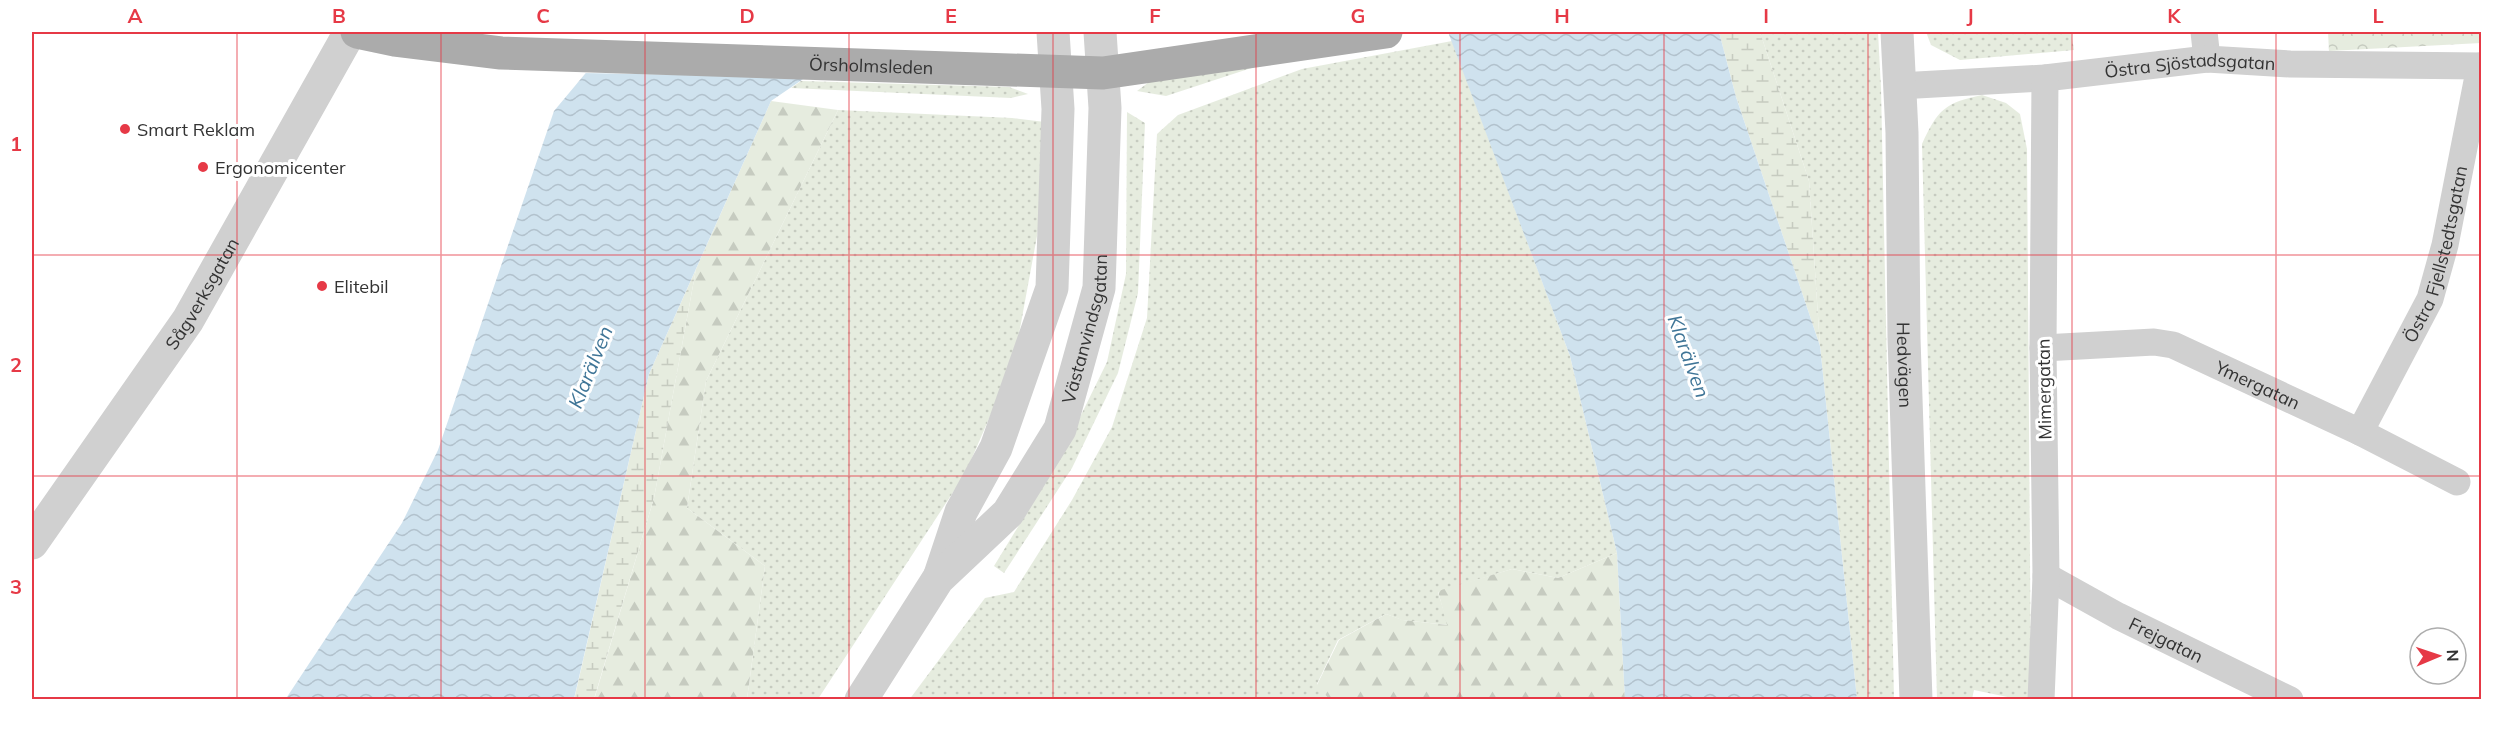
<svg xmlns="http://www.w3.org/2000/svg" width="2513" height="731" viewBox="0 0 2513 731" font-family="Mulish,sans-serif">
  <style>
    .grass { fill: url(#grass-dots) }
    .forest { fill: url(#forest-firs) }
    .wetland { fill: url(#wetland-marsh) }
    .park { fill: url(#park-crowns) }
    .water { fill: url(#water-waves) }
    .pier { fill: #fff }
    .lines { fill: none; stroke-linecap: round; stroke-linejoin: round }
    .minor { stroke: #d0d0d0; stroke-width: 27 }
    .tertiary { stroke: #d0d0d0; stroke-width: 33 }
    .primary { stroke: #ababab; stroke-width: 33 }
    .grid { fill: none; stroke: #e63946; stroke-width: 1.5; stroke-opacity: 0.55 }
    .poi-dot { fill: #e63946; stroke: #fff; stroke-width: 2 }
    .labels { text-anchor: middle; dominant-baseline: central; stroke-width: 6; stroke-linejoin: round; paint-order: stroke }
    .street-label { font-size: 18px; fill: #333; stroke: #fff }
    .poi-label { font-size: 18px; fill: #333; stroke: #fff; text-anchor: start }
    .water-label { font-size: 20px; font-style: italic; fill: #3f7597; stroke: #fff }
    .neatline { fill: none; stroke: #e63946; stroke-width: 2 }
    .grid-label { font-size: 20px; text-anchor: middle; font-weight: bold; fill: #e63946 }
  </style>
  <defs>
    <pattern id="grass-dots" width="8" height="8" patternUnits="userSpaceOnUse" patternTransform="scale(1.5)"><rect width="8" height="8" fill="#e6ecdf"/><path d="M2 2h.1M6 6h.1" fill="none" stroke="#c6cbc0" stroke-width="1.8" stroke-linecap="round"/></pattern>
    <pattern id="forest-firs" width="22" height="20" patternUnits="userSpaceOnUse" patternTransform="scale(1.5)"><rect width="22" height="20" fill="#e6ecdf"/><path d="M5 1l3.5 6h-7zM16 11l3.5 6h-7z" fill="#c6cbc0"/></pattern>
    <pattern id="wetland-marsh" width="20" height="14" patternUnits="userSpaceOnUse" patternTransform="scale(1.5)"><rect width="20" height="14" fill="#e6ecdf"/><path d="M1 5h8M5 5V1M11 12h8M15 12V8" fill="none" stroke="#c6cbc0"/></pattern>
    <pattern id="park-crowns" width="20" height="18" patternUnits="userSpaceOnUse" patternTransform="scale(1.5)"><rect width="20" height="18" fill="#e6ecdf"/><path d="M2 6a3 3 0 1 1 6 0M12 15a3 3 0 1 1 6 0" fill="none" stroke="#c6cbc0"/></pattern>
    <pattern id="water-waves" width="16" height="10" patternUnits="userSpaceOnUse" patternTransform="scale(1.5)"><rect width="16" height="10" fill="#cfe2ee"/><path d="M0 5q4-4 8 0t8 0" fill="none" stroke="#b2c2cd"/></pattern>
  </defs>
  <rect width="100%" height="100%" fill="#fff"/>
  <path class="grass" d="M1760,32H1878L1881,88L1894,699H1857L1820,346L1809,181Z
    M1926,32H2071L2074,50L1960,60L1931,45Z
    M1452,41L1570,356L1617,553L1558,578L1512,569L1438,592L1448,625L1402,620L1386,614L1338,640L1317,684L1330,699L909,700L985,598L1014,592L1072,500L1112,427L1147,318L1157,134L1178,115L1302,69Z
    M1279,59L1166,96L1137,91L1161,73Z
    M801,81L1009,87L1028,94L1011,98L791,88Z
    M1982,95L2006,103L2020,114L2027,149L2031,699H2017L1974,690L1972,699H1937L1922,144C1938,109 1945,103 1982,95Z
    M838,110L1012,118L1045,122L1044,198L1014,361L965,474L818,699H747L765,566L687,508L706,381Z
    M1127,112L1145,123L1138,293L1118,373L1072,468L1004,573L994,566L1059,460L1107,362L1126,274Z"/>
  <path class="forest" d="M771,101L838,110L706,381L687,508L765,566L747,699L594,700L654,498L696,269Z
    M1617,553L1625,699L1330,700L1317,685L1339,640L1386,614L1403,620L1447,625L1438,591L1512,569L1558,578Z"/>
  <path class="wetland" d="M1719,32H1760L1809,181L1820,346L1736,97Z
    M696,269L654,498L594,699L574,700L649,374Z"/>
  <path class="park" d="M2328,32H2481V43L2329,51Z"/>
  <path class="water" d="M620,32H872L771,101L649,374L574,699L285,700L402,523L438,450L554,111Z
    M1448,32H1719L1736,97L1820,346L1857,699H1625L1617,553L1570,356Z"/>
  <path class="pier" d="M616,32H875L811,77L581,73Z"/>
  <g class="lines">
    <g class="minor">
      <path d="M2204,32L2207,59"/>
      <path id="s1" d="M1899,86L2045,78L2207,59L2290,64L2482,66"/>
      <path id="s2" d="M2043,348L2154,342L2173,345L2360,432L2457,482"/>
      <path id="s3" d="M2360,432L2430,299L2445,245L2480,66"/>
      <path id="s4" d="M2046,576L2118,616L2290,700"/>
      <path d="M2041,700L2046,576L2043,348L2045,78"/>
    </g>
    <g class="tertiary">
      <path id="s5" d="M1897,32L1902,133L1904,338L1916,700"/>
      <path id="s6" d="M32,543L188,320L350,32"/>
      <path d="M940,575L961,512L996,448L1052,288L1058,109L1053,32"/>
      <path id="s7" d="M861,700L938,579L1008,513L1060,429L1099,288L1105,108L1100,32"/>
    </g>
    <path class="primary" id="s8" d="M357,32L395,40L501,53L1103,73L1386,32"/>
  </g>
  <path class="grid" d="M237,32V700M441,32V700M645,32V700M849,32V700M1053,32V700M1256,32V700M1460,32V700M1664,32V700M1868,32V700M2072,32V700M2276,32V700M32,255H2482M32,476H2482"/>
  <g class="poi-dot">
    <circle cx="125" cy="129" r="6"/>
    <circle cx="203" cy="167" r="6"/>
    <circle cx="322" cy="286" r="6"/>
  </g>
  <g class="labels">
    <g class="street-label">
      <text stroke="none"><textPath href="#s8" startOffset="516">Örsholmsleden</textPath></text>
      <text stroke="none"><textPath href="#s1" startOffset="292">Östra Sjöstadsgatan</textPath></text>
      <text stroke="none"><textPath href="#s3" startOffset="195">Östra Fjellstedtsgatan</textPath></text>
      <text stroke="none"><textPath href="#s6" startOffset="302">Sågverksgatan</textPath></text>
      <text stroke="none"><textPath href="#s7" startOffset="442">Västanvindsgatan</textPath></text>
      <text stroke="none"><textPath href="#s5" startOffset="333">Hedvägen</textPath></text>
      <text stroke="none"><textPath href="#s2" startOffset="224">Ymergatan</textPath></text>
      <text transform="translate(2044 389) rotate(-91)">Mimergatan</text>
      <text stroke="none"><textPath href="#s4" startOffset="136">Frejgatan</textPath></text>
    </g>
    <g class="poi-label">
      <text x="137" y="129">Smart Reklam</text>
      <text x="215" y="167">Ergonomicenter</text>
      <text x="334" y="286">Elitebil</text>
    </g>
    <g class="water-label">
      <text transform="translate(1689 356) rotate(70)">Klarälven</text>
      <text transform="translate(590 367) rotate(-68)">Klarälven</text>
    </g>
  </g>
  <rect width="2513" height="731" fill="none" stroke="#ffffff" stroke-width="66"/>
  <g transform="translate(2438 656) rotate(88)"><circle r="28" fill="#ffffff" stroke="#adadad" stroke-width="1.5"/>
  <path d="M0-4.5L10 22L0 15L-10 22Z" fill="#e63946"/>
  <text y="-9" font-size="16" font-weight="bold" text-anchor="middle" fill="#333333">N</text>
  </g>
  <rect x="33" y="33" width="2447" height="665" class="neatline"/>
  <g class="grid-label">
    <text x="135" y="23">A</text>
    <text x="339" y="23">B</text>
    <text x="543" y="23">C</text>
    <text x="747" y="23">D</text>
    <text x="951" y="23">E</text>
    <text x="1155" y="23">F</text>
    <text x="1358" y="23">G</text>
    <text x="1562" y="23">H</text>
    <text x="1766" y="23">I</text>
    <text x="1970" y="23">J</text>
    <text x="2174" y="23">K</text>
    <text x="2378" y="23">L</text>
    <text x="16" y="151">1</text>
    <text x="16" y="372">2</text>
    <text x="16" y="594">3</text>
  </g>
</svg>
